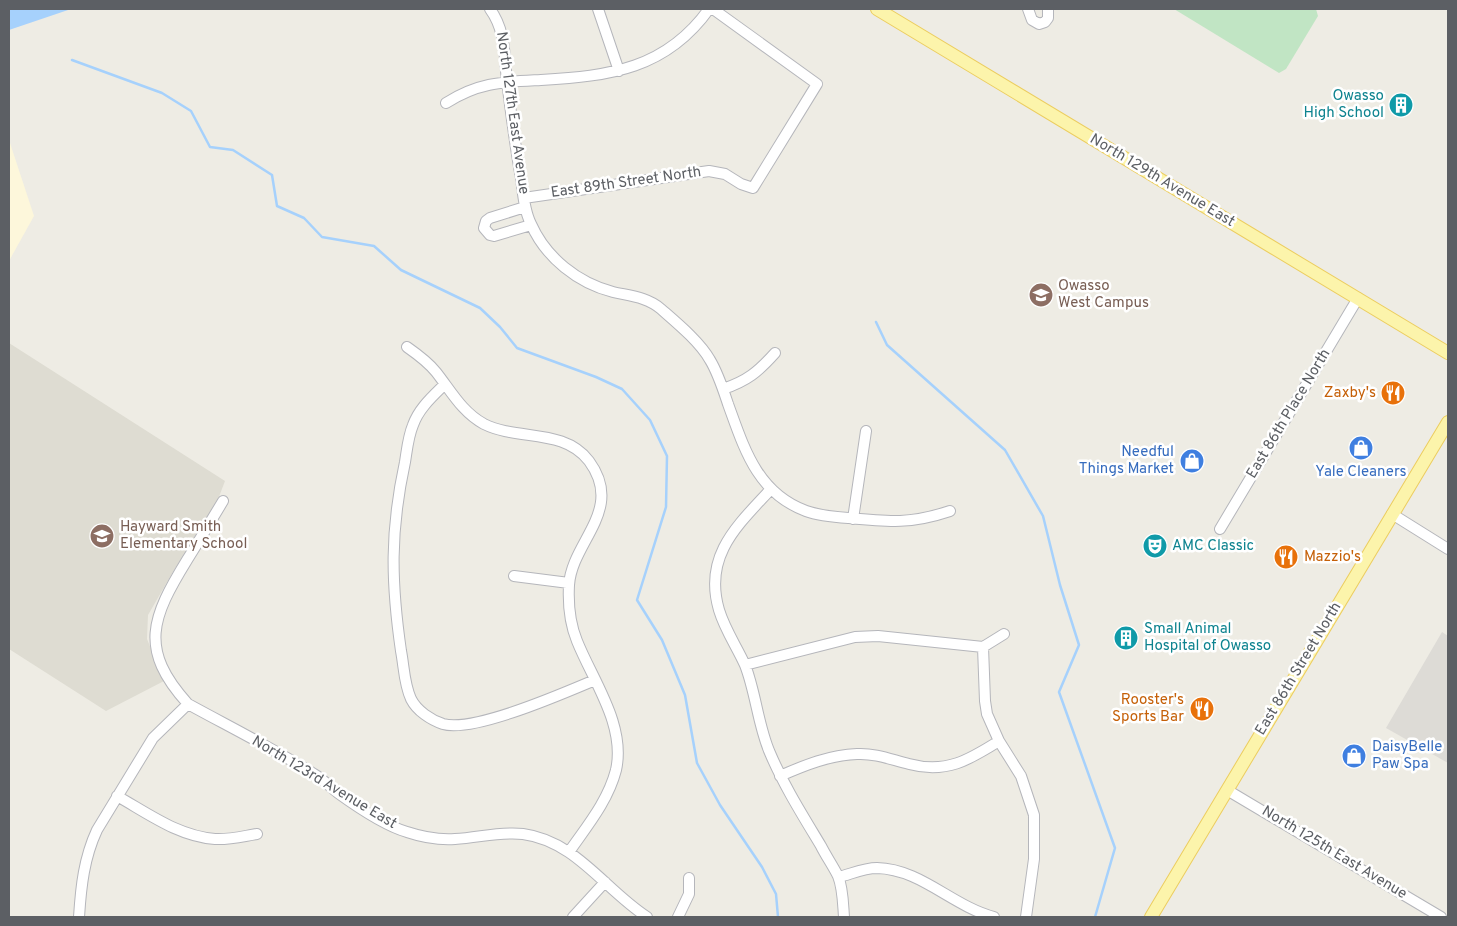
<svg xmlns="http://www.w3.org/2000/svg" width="1457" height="926" viewBox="0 0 1457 926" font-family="Overpass,sans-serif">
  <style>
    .commercial { fill: #fdf7db }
    .industrial { fill: #dddbd6 }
    .education { fill: #dedcd2 }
    .green { fill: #c1e5c4 }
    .water { fill: #a6d1fc }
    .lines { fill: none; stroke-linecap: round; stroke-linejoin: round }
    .stream { stroke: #a6d1fc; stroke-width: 2.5 }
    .minor-casing { stroke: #b5b6bb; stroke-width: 12 }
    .major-casing { stroke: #eccd5f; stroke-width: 14 }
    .minor { stroke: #fff; stroke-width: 10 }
    .major { stroke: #fcf4ab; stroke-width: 12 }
    .labels { text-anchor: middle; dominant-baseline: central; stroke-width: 5; stroke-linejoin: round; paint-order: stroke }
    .culture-label { font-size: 15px; fill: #0d838f; stroke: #fff; text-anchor: start }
    .street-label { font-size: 15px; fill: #5c5f64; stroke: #fff }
    .education-label { font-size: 15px; fill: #785e54; stroke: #fff; text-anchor: start }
    .food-label { font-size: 15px; fill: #c56008; stroke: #fff; text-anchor: end }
    .shop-label { font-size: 15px; fill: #366cbe; stroke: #fff; text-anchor: end }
  </style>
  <rect width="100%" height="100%" fill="#eeece4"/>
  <path class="commercial" d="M9,140L34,216L9,261Z"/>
  <path class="industrial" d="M1442,632L1448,636V763L1386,728Z"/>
  <path class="education" d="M9,343L225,481L217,502L174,570L148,615L147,639L164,681L106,711L9,649Z"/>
  <path class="green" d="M1174,9H1316L1318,16L1286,69L1279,73Z"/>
  <path class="water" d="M9,9H71L9,30Z"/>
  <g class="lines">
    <path class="stream" d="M72,60L162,93L191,111L210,147L233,150L272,175L277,206L304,218L322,237L374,246L401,270L480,308L500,327L517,348L596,377L622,389L650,420L667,456L666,507L637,600L662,640L685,695L697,763L720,805L762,867L776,894L778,917
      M876,322L887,345L1005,450L1043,516L1060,585L1079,645L1059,692L1115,848L1095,917"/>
    <defs>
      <path id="minor" d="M490,9C506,31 504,55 507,81C511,113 515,146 521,178C523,193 524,210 531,224C546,258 578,283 613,292C630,296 647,297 661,309C677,323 700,342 710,360C718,373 723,389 728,404C744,448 757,493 806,511C820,516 835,517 849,518C890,522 911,524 950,511
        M598,9L619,71
        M1028,9L1032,20L1039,24L1045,22L1048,18V9
        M446,103C479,82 503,82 541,80C610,76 666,69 709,9
        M524,198L709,171L725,174L741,184L753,188L817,84L713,9
        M525,207L490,218L486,221L484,228L490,235L494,236L531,225
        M407,347C417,354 428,362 436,372C451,391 462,412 484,424C518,441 564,428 589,461C625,510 572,541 569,585C568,604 570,624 577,641C593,681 626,725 616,770C608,801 587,826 569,852
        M445,384C433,396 419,408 413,425C408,437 407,450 405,462C390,531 391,582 401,651C404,666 404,684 411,699C417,711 431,720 443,724C473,733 564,693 595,680
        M723,389C747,381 758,372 775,353
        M771,489C738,525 703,555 719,610C725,630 737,647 745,665C756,693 758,726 770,753C784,786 803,816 821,846C826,856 833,866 838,876C843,888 843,904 844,917
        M223,501C211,521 199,541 187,560C152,617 138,649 188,704C230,727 274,749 314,774C323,779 330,787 338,793C356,806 386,826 407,832C422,837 440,840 455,839C478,838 500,831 523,834C576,841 605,890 647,917
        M1392,514L1448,549
        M853,519L866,431
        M1220,529L1358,298
        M514,576L569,583
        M983,647L985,701L987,714L999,741L1021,776L1034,815V859L1026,917
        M745,665L855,637L878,636L983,647L1004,634
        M780,776C805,765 830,755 857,754C876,753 892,760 909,764C946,774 969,760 999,741
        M1227,790L1441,917
        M117,796C149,814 178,836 215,839C229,840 244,836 257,834
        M839,877C851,874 864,868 877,868C921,869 952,906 994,917
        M79,917C81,886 84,858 97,830L153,738L188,704
        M573,917L605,882
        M678,917L689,894V878"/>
      <path id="major" d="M877,9L1448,353
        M1151,917L1448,422"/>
    </defs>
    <use href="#minor" class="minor-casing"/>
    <use href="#major" class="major-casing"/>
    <use href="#minor" class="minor"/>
    <use href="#major" class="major"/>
  </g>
  <defs>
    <symbol id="building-disc" viewBox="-11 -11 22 22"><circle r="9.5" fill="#0f9aa8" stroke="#fff"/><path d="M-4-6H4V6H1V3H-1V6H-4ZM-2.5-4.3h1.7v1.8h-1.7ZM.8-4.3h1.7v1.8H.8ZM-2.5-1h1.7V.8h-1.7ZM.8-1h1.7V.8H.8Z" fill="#fff"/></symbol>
    <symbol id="school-disc" viewBox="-11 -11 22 22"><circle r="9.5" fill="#8d6e63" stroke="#fff"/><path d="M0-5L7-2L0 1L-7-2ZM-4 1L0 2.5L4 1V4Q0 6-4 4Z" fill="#fff"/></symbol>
    <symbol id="restaurant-disc" viewBox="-11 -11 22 22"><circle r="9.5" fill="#e8710a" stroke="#fff"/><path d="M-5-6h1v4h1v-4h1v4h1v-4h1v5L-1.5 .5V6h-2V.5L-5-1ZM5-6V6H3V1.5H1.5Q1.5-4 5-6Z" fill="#fff"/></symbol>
    <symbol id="shop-disc" viewBox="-11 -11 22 22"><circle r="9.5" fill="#3f7fe0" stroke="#fff"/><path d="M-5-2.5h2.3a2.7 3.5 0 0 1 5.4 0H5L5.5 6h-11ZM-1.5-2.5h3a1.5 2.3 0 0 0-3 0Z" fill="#fff"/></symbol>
    <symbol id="theatre-disc" viewBox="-11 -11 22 22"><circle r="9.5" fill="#0f9aa8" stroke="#fff"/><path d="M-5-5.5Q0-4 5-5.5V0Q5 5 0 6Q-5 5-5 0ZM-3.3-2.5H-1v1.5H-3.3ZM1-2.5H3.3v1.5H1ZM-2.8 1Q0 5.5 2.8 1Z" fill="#fff"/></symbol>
  </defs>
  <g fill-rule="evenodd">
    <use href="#building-disc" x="1387" y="91" width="28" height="28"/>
    <use href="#school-disc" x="1027" y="281" width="28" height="28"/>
    <use href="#restaurant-disc" x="1379" y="379" width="28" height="28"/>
    <use href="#shop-disc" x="1347" y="434" width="28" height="28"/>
    <use href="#shop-disc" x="1178" y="447" width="28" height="28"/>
    <use href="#school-disc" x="88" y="522" width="28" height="28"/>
    <use href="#theatre-disc" x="1141" y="532" width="28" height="28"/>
    <use href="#restaurant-disc" x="1272" y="543" width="28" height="28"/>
    <use href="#building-disc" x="1112" y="624" width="28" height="28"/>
    <use href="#restaurant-disc" x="1188" y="695" width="28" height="28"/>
    <use href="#shop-disc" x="1340" y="742" width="28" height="28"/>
  </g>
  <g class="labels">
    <g class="culture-label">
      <text x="1384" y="96" text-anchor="end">Owasso<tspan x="1384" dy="17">High School</tspan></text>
      <text x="1172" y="546">AMC Classic</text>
      <text x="1144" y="629">Small Animal<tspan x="1144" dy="17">Hospital of Owasso</tspan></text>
    </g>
    <g class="street-label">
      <text transform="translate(512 113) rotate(82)">North 127th East Avenue</text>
      <text transform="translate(1162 181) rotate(31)">North 129th Avenue East</text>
      <text transform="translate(626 183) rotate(-8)">East 89th Street North</text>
      <text transform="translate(1289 414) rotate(-59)">East 86th Place North</text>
      <text transform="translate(1299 669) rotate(-59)">East 86th Street North</text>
      <text transform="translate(324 783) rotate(31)">North 123rd Avenue East</text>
      <text transform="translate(1334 853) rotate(31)">North 125th East Avenue</text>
    </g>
    <g class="education-label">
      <text x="1058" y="286">Owasso<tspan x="1058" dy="17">West Campus</tspan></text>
      <text x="120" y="527">Hayward Smith<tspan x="120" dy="17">Elementary School</tspan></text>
    </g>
    <g class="food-label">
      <text x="1376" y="393">Zaxby's</text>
      <text x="1304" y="557" text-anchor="start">Mazzio's</text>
      <text x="1184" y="700">Rooster's<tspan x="1184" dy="17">Sports Bar</tspan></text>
    </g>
    <g class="shop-label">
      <text x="1174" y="452">Needful<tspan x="1174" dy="17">Things Market</tspan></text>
      <text x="1361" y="472" text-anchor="middle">Yale Cleaners</text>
      <text x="1372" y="747" text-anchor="start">DaisyBelle<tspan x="1372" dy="17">Paw Spa</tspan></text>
    </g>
  </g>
  <rect width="1457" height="926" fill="none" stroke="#5c5f64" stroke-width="20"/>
</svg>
